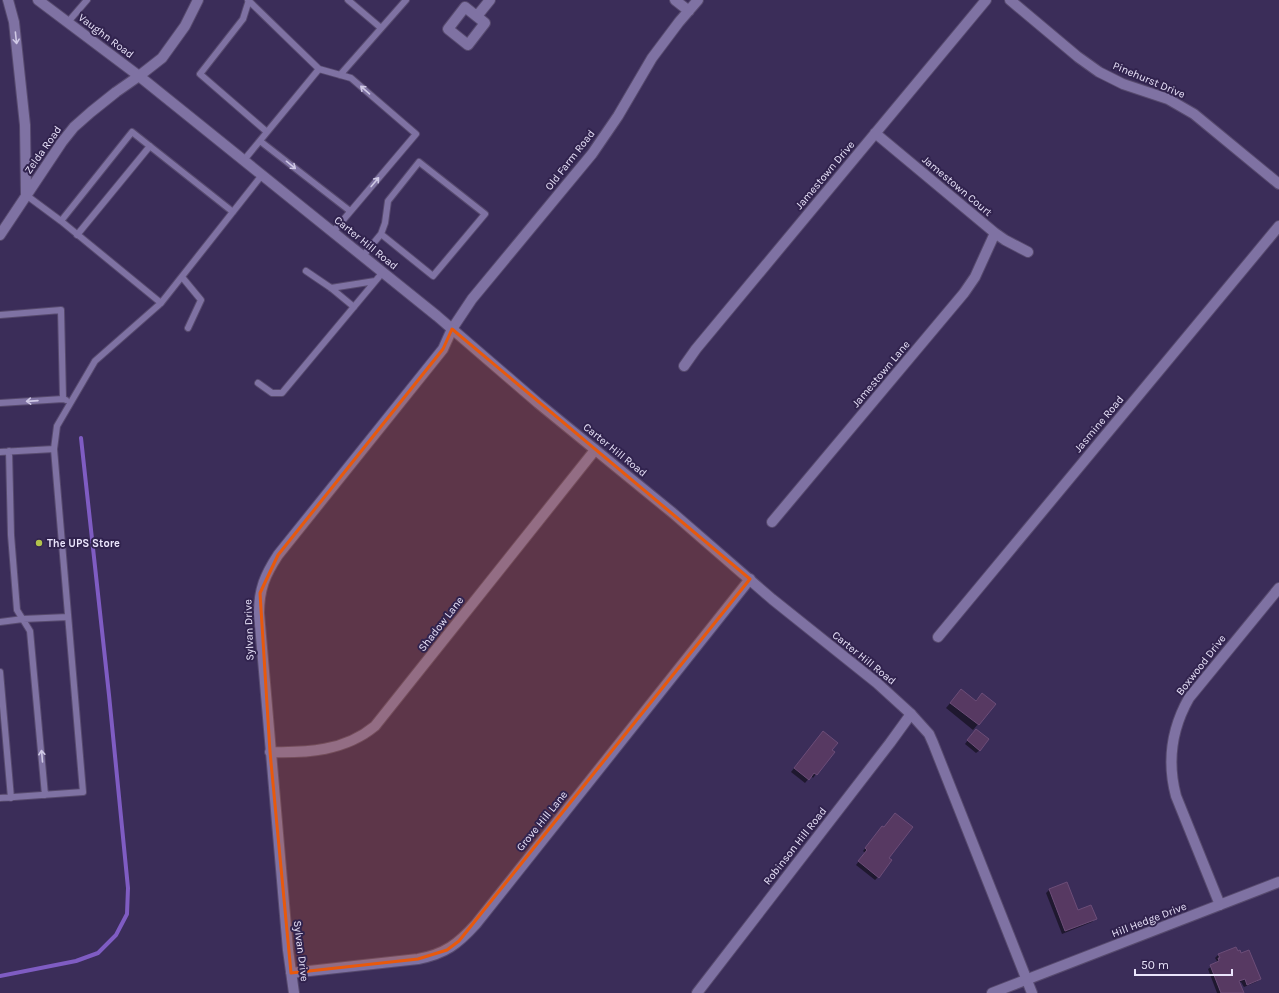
<svg xmlns="http://www.w3.org/2000/svg" width="1279" height="993" viewBox="0 0 1279 993" font-family="Karla,sans-serif">
  <style>
    .shadow { fill: #0007 }
    .lines { fill: none; stroke-linecap: round; stroke-linejoin: round }
    .stream { stroke: #7f5cc3; stroke-width: 4 }
    .building { fill: #573962; stroke: #6c4d78 }
    .lane-casing { stroke: #574a6e; stroke-width: 8 }
    .street-casing { stroke: #574a6e; stroke-width: 12 }
    .secondary-casing { stroke: #574a6e; stroke-width: 12 }
    .lane { stroke: #7f72a3; stroke-width: 6 }
    .street { stroke: #7f72a3; stroke-width: 10 }
    .secondary { stroke: #7f72a3; stroke-width: 10 }
    .oneway { stroke: #cfc8e5 }
    .marked { fill: #e8590c; fill-opacity: 0.2; stroke: #e8590c; stroke-width: 3; stroke-linejoin: round }
    .poi-dot { fill: #b2c34c; stroke: #31234e; stroke-width: 1.5 }
    .labels { text-anchor: middle; dominant-baseline: central; stroke-width: 4; stroke-linejoin: round; paint-order: stroke }
    .street-label { font-size: 11px; fill: #eae4fb; stroke: #31234e }
    .poi-label { font-size: 11px; font-weight: bold; fill: #eae4fb; stroke: #31234e; text-anchor: start }
  </style>
  <rect width="100%" height="100%" fill="#3b2d59"/>
  <path class="shadow" d="M961,690L975,701L982,694L995,704L973,730L946,708Z
    M973,733L980,750L976,753L965,744Z
    M820,736L833,752L816,774L813,778L811,776L805,783L791,772Z
    M879,831L888,858L878,877L875,880L856,865L865,853L863,851Z
    M1066,883L1077,911L1096,918L1092,922L1062,934L1046,893L1049,890Z
    M1219,954L1260,979L1256,982L1244,987L1241,982L1238,983L1243,993H1217L1208,969L1215,964L1217,961L1215,958Z"/>
  <g class="lines">
    <path class="stream" d="M0,976L76,961L98,953L116,935L127,914L128,888L109,695L81,438"/>
  </g>
  <path class="building" d="M961,689L976,701L982,693L996,704L979,725L950,703Z
    M976,729L989,739L980,751L967,740Z
    M823,731L838,743L832,750L835,752L817,775L814,773L809,780L794,768Z
    M895,813L913,827L889,858L892,860L879,878L858,861L867,850L865,848L882,826L884,827Z
    M1067,882L1078,910L1091,905L1097,919L1065,931L1049,889Z
    M1236,947L1238,951L1240,950L1241,953L1249,950L1261,979L1247,985L1245,979L1239,981L1244,993H1221L1210,965L1219,961L1218,958H1220L1218,954Z"/>
  <g class="lines">
    <defs>
      <path id="lane" d="M249,0L243,19L200,74L267,132
        M348,0L381,28
        M68,22L87,0
        M319,69L351,78L416,134L333,232
        M340,75L406,0
        M260,141L350,211
        M244,160L319,69L248,0
        M26,195L61,221L132,132L233,212
        M61,221L161,303
        M77,235L150,146
        M363,256L381,234L385,223L388,201L419,162L485,214L433,276L381,234
        M306,271L331,288L354,307
        M182,277L201,300L188,328
        M331,288L375,281
        M0,315L61,310L63,399
        M258,383L272,393H282L383,272
        M0,403L63,399L66,400
        M9,451L11,535L17,610L30,631L45,795
        M0,452L54,449
        M0,622L23,619L68,617
        M0,672L11,798
        M0,798L83,792L54,449L57,426L95,361L161,303L262,175"/>
      <path id="street" d="M675,0L689,11
        M1010,0L1078,57L1099,72L1123,84L1168,99L1194,114L1279,184
        M465,7L485,23L468,45L448,29Z
        M477,16L490,0
        M875,133L995,233L1005,240L1028,252
        M684,366L696,349L986,0
        M772,522L964,293L975,277L995,233
        M938,637L1279,226
        M270,752C307,753 345,751 375,726L595,450
        M1220,905L1176,796C1167,762 1172,728 1189,698L1279,588
        M291,973L418,959C445,954 458,944 476,924L750,579
        M294,993L288,950L259,613C259,589 265,575 278,555L443,349L452,329L472,299L592,154L618,116L652,58L679,22L698,0
        M697,993L890,743L911,714
        M992,993L1279,882"/>
      <path id="secondary" d="M8,0L14,22L25,125L26,195
        M38,0L139,76L437,316L538,403L674,514L772,599L877,683L911,714L929,734L933,743L1032,993
        M0,235L62,142L74,127L91,112L116,92L139,76L162,58L185,26L198,0"/>
    </defs>
    <use href="#lane" class="lane-casing"/>
    <use href="#street" class="street-casing"/>
    <use href="#secondary" class="secondary-casing"/>
    <use href="#lane" class="lane"/>
    <use href="#street" class="street"/>
    <use href="#secondary" class="secondary"/>
  </g>
  <defs><path id="oneway-shaft" d="M-6 0H5M1.5-3L5.5 0L1.5 3" fill="none" stroke-width="1.6" stroke-linecap="round" stroke-linejoin="round"/></defs>
  <g class="oneway">
    <use href="#oneway-shaft" transform="translate(16 38) rotate(84)"/>
    <use href="#oneway-shaft" transform="translate(365 90) rotate(-139)"/>
    <use href="#oneway-shaft" transform="translate(291 165) rotate(39)"/>
    <use href="#oneway-shaft" transform="translate(375 182) rotate(-50)"/>
    <use href="#oneway-shaft" transform="translate(32 401) rotate(176)"/>
    <use href="#oneway-shaft" transform="translate(42 756) rotate(-95)"/>
  </g>
  <path class="marked" d="M452,329L750,579L459,941L447,950L418,959L291,973L270,752L260,593L278,555L443,349Z"/>
  <circle class="poi-dot" cx="39" cy="543" r="4"/>
  <g class="labels">
    <g class="street-label">
      <text transform="translate(106 36) rotate(37)">Vaughn Road</text>
      <text transform="translate(1149 80) rotate(23)">Pinehurst Drive</text>
      <text transform="translate(43 150) rotate(-55)">Zelda Road</text>
      <text transform="translate(570 160) rotate(-52)">Old Farm Road</text>
      <text transform="translate(825 175) rotate(-50)">Jamestown Drive</text>
      <text transform="translate(957 186) rotate(40)">Jamestown Court</text>
      <text transform="translate(366 243) rotate(39)">Carter Hill Road</text>
      <text transform="translate(881 374) rotate(-50)">Jamestown Lane</text>
      <text transform="translate(1099 424) rotate(-50)">Jasmine Road</text>
      <text transform="translate(615 450) rotate(39)">Carter Hill Road</text>
      <text transform="translate(441 624) rotate(-52)">Shadow Lane</text>
      <text transform="translate(249 630) rotate(-92)">Sylvan Drive</text>
      <text transform="translate(864 658) rotate(39)">Carter Hill Road</text>
      <text transform="translate(1201 665) rotate(-52)">Boxwood Drive</text>
      <text transform="translate(542 821) rotate(-51)">Grove Hill Lane</text>
      <text transform="translate(795 846) rotate(-52)">Robinson Hill Road</text>
      <text transform="translate(1149 920) rotate(-21)">Hill Hedge Drive</text>
      <text transform="translate(301 951) rotate(83)">Sylvan Drive</text>
    </g>
    <g class="poi-label">
      <text x="47" y="543">The UPS Store</text>
    </g>
  </g>
  <path d="M1135 969v6h97v-6" fill="none" stroke="#eae4fb" stroke-width="2"/>
  <text x="1141" y="969" font-size="12" fill="#eae4fb" stroke="#31234e" stroke-width="3" paint-order="stroke">50 m</text>
</svg>
